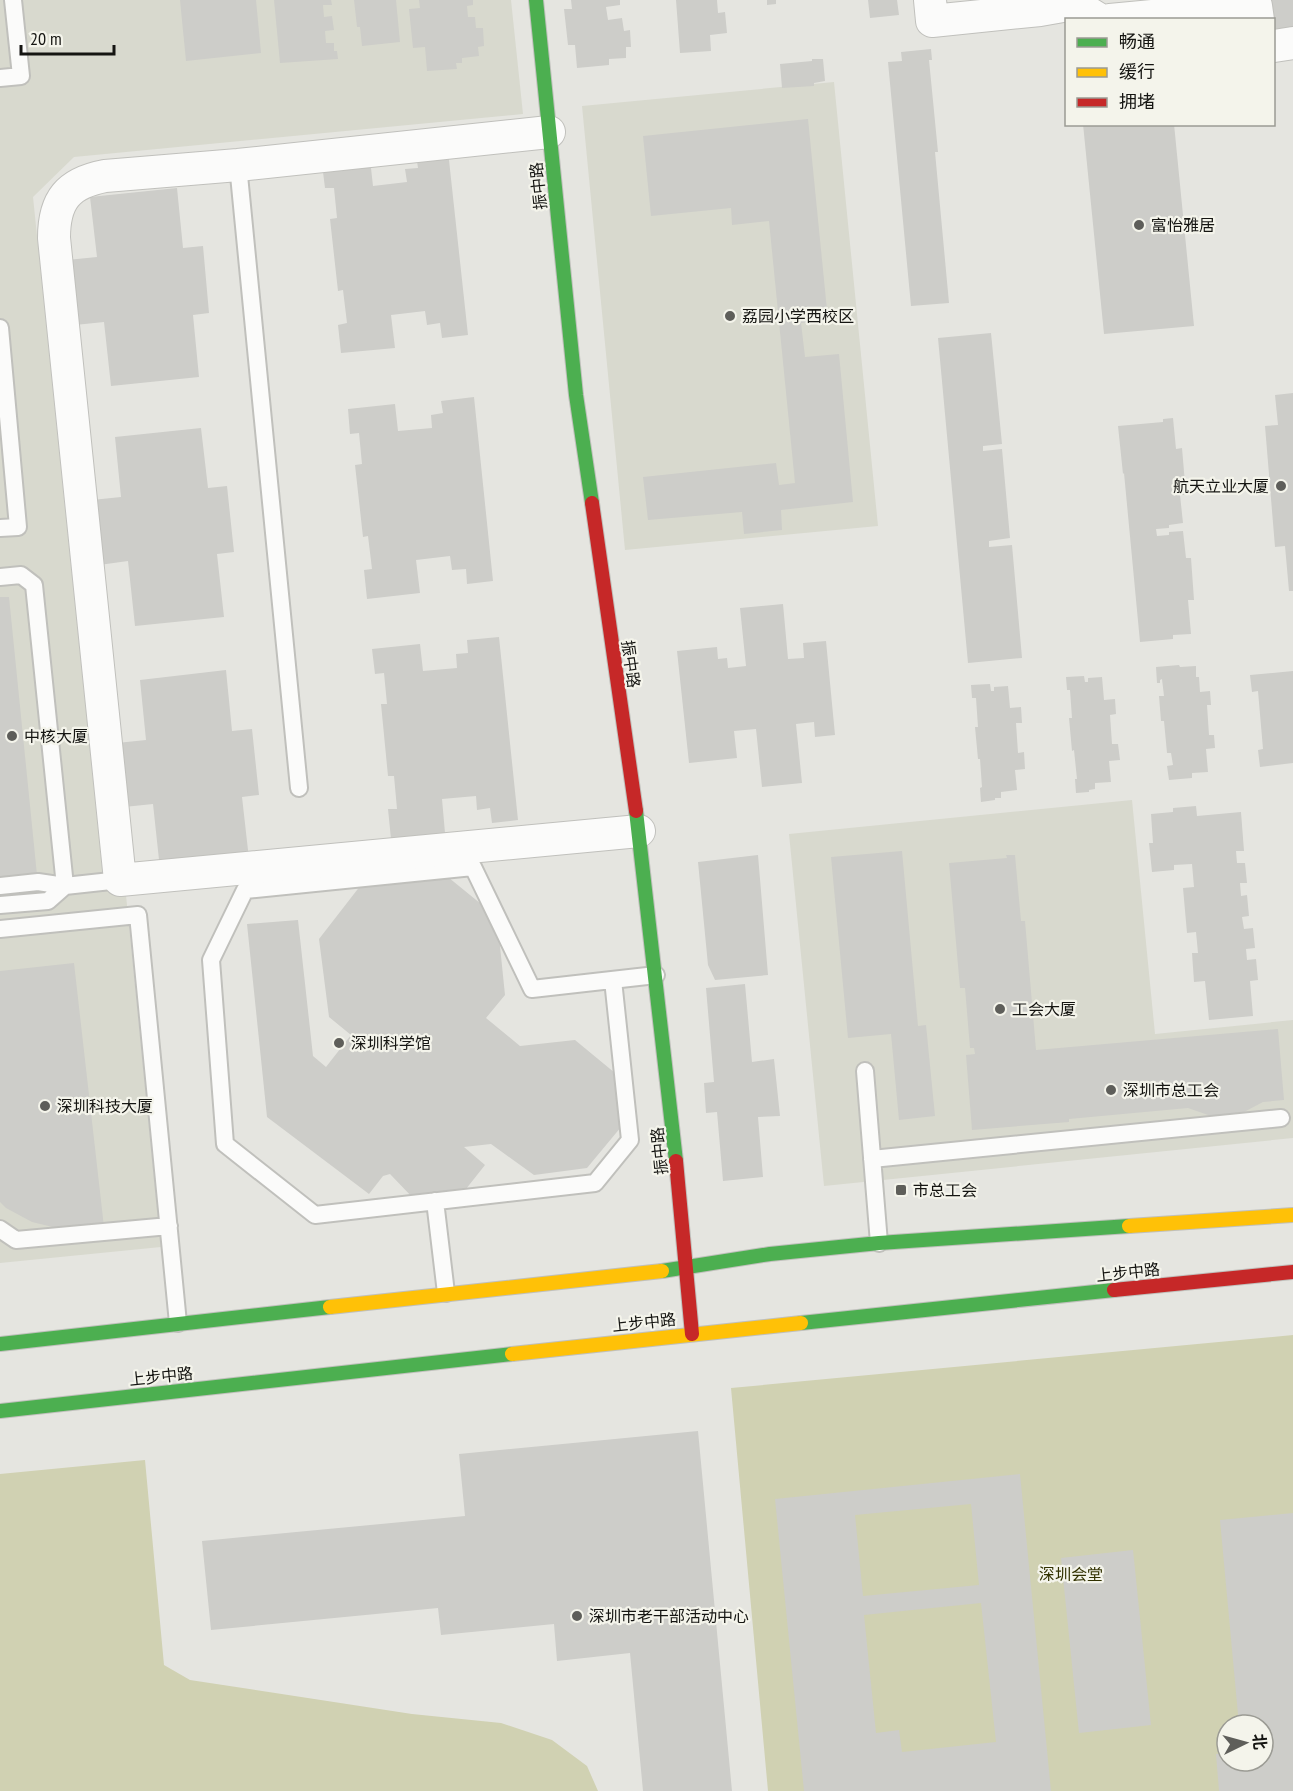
<svg xmlns="http://www.w3.org/2000/svg" width="1293" height="1791" viewBox="0 0 1293 1791" font-family="'PT Sans Narrow','Noto Sans SC',sans-serif">
  <style>
    .built { fill: #d8d9ce }
    .green { fill: #d0d1b2; fill-rule: evenodd }
    .building { fill: #cdcdc9; fill-rule: evenodd }
    .lines { fill: none; stroke-linecap: round; stroke-linejoin: round }
    .lane-casing { stroke: #c0c0bc; stroke-width: 20 }
    .street-casing { stroke: #c0c0bc; stroke-width: 34 }
    .fast-casing { stroke: #c0c0bc; stroke-width: 16 }
    .slow-casing { stroke: #c0c0bc; stroke-width: 16 }
    .jam-casing { stroke: #c0c0bc; stroke-width: 16 }
    .lane { stroke: #fbfbfa; stroke-width: 16 }
    .street { stroke: #fbfbfa; stroke-width: 32 }
    .fast { stroke: #4caf50; stroke-width: 14 }
    .slow { stroke: #ffc107; stroke-width: 14 }
    .jam { stroke: #c62828; stroke-width: 14 }
    .poi-dot { fill: #5e5e5a; stroke: #f4f4eb; stroke-width: 2 }
    .labels { text-anchor: middle; dominant-baseline: central; stroke-width: 4.5; stroke-linejoin: round; paint-order: stroke }
    .street-label { font-size: 16px; fill: #151512; stroke: #f4f4eb }
    .poi-label { font-size: 16px; fill: #151512; stroke: #f4f4eb; text-anchor: start }
    .park-label { font-size: 16px; fill: #313100; stroke: #f4f4eb }
  </style>
  <rect width="100%" height="100%" fill="#e5e5e0"/>
  <path class="built" d="M0,0H511L523,114L74,157L33,197L103,877L124,875L161,1247L0,1263Z
    M834,82L878,526L625,550L582,106Z
    M1132,800L1155,1034L1293,1020V1138L824,1186L789,834Z"/>
  <path class="green" d="M1293,1335V1791H768L731,1388ZM1227,1725H1263V1761H1227Z
    M145,1460L164,1665L190,1680L412,1714L501,1723L552,1740L587,1766L598,1791H0V1474Z"/>
  <path class="building" d="M180,0H256L261,53L186,61Z
    M274,0H331L332,5H323L324,17L332,16L334,30L325,31L326,43H334V51H337L338,59L280,63Z
    M354,0H396L400,42L362,46L360,27H357Z
    M419,0H473V5L467,6L468,17H475L476,28H483L484,46L478,47L479,56L462,58V63H456L457,69L427,71L425,47L413,48L409,9L420,8Z
    M571,0H620V5L606,7L608,20L622,18L624,31L630,30L631,47H626V58L609,59V65L577,68L575,45H568L564,9H572Z
    M676,0H717L718,13L725,12L727,33L710,35L711,51L680,53Z
    M767,0H776V4L767,5Z
    M868,0H897L899,15L870,18Z
    M1267,0H1293V27L1274,29V20H1269Z
    M931,49L932,60H929L938,152H935L949,303L911,306L888,62L902,61L901,52Z
    M812,59H823L825,81L814,83V86L782,88L780,64L812,61Z
    M808,119L828,320L801,323L805,357L839,354L853,502L781,510L782,530L744,534L742,512L648,520L643,477L776,463L779,485L795,483L769,221L732,225L731,208L651,216L643,136Z
    M1083,124H1174L1194,326L1104,334Z
    M448,151L468,335L442,338L440,323L427,325L425,311L391,315L395,348L341,353L338,325L347,323L343,290L338,291L330,219L337,218L334,188H325L322,164L370,159L373,186L407,182L405,169L418,168L416,155Z
    M177,188L183,248L203,246L209,313L193,315L199,377L111,386L104,322L75,325L67,260L97,257L90,197Z
    M991,333L1002,444L983,446V451L1002,449L1010,538L989,541V547L1012,545L1022,658L968,663L938,338Z
    M1293,393V591H1289L1285,546L1275,547L1265,426L1278,425L1275,395Z
    M474,397L493,581L467,584L466,569L452,570L450,556L416,560L420,593L367,599L364,570L372,569L368,536L363,537L355,465L362,464L359,433L350,434L348,409L395,404L398,431L432,428L431,415L443,413L441,401Z
    M1173,418L1176,449L1182,448L1186,495H1180L1183,523L1169,525V528L1156,529L1157,536L1169,535V532L1183,531L1186,558H1191L1194,600H1188L1191,634L1173,635V639L1140,642L1124,473L1123,474L1118,426L1163,422V419Z
    M201,428L208,488L227,486L234,552L217,554L224,617L135,626L128,561L99,565L92,500L121,497L115,437Z
    M0,597H9L37,875L0,879Z
    M783,604L788,659L804,658L803,643L826,641L835,735L815,737L814,722L796,724L802,783L762,787L756,729L734,731L737,758L689,763L677,651L717,647L718,659L727,658L728,668L746,666L740,608Z
    M499,637L518,820L492,823L490,808L477,810L476,796L442,799L445,833L391,839L388,809H397L394,776H388L381,704H387L384,673L375,674L372,649L420,644L423,671L457,668L456,654L468,653L467,640Z
    M1179,665L1180,667L1196,666V677H1199L1200,692L1210,691L1211,705H1207L1209,735H1214L1215,748L1206,749L1208,772L1192,773V778L1169,780L1167,766L1173,765L1171,753H1167L1164,721H1161L1159,696H1164L1162,679L1160,680V683H1157L1156,667Z
    M226,670L232,731L252,729L259,795L242,797L249,859L160,869L153,804L124,807L117,743L146,740L140,680Z
    M1293,671V763L1260,767L1258,750L1263,749L1258,691L1252,692L1250,675Z
    M1084,676L1085,682H1088V678L1102,677L1104,700L1115,699L1116,714L1110,715L1112,744H1118L1120,760L1109,761L1111,782L1095,783V789L1089,790V792L1076,793L1075,779H1077L1074,750L1072,751L1069,718H1072L1070,690H1067L1066,677Z
    M990,684L991,691H994V687L1008,686L1010,708L1021,707L1022,723H1016L1018,753L1024,752L1025,769L1015,770L1017,790L1001,792V798H995V800L981,802L980,788L982,787L980,759H978L975,727H978L976,698H972L971,685Z
    M1196,806L1197,816L1241,812L1244,851H1236L1237,863H1245L1247,883H1240L1241,896L1247,895L1249,916L1242,917L1244,929L1253,928L1255,948L1246,949L1247,960L1256,959L1258,980L1250,981L1253,1016L1209,1020L1205,981L1194,982L1192,953H1198L1196,932L1187,933L1183,888L1194,887L1192,864L1174,865V870L1152,872L1149,843H1153L1151,814L1173,812V808Z
    M902,851L918,1026L926,1025L935,1116L899,1120L891,1034L848,1038L831,857Z
    M758,855L768,975L715,980L708,965L698,862Z
    M1006,855H1015L1021,921H1025L1036,1050L1278,1029L1284,1100L1263,1102L1244,1112L1211,1116L1188,1108L1069,1119V1122L972,1130L966,1055L975,1054L974,1048H970L965,988H960L949,863L1007,858Z
    M443,873L497,917L505,995L486,1018L520,1046L575,1040L615,1073L621,1127L587,1168L534,1175L491,1144L464,1147L485,1165L462,1194L414,1199L390,1174L383,1176L369,1194L267,1117L247,924L298,920L313,1056L326,1067L351,1035L329,1017L319,939L364,881Z
    M74,963L104,1227L65,1230L32,1222L6,1208L0,1202V971Z
    M745,984L752,1062L774,1059L780,1116L758,1117L763,1177L723,1181L717,1112L706,1113L704,1083L714,1082L706,988Z
    M698,1431L732,1791H643L630,1653L557,1661L554,1624L441,1635L438,1608L211,1630L202,1541L465,1516L459,1454Z
    M1020,1474L1051,1791H804L775,1499ZM971,1504L979,1585L863,1596L855,1515ZM981,1603L996,1742L902,1752L899,1730L876,1733L864,1615Z
    M1293,1513V1791H1219L1216,1754L1227,1753V1761H1263V1725H1239L1220,1520Z
    M1133,1550L1151,1725L1079,1733L1061,1558Z"/>
  <g class="lines">
    <defs>
      <path id="lane" d="M0,78L21,76L13,0
        M238,165L299,788
        M0,328L18,527L0,528
        M0,577L21,575L34,585L65,886
        M0,886L38,882L65,886L120,880
        M0,905L48,901L65,886
        M0,929L138,915L178,1323
        M613,980L630,1140L595,1183L315,1215L225,1144L211,960L245,890L473,867L532,989L656,975
        M865,1071L879,1243
        M872,1159L1281,1118
        M435,1201L446,1293
        M0,1229L16,1240L169,1226"/>
      <path id="street" d="M930,0L932,21L1040,10L1074,4L1100,20
        M1110,20L1256,6L1258,20
        M1274,46L1293,43
        M549,132L238,165L105,176C68,183 54,200 54,238L120,880L639,831"/>
      <path id="fast" d="M536,0L576,395L592,503
        M636,811L676,1161
        M662,1271L770,1254L879,1243L1129,1226
        M801,1323L1114,1290
        M0,1344L330,1307
        M0,1411L512,1354"/>
      <path id="slow" d="M1129,1226L1293,1215
        M330,1307L662,1271
        M512,1354L801,1323"/>
      <path id="jam" d="M592,503L636,811
        M676,1161L692,1334
        M1114,1290L1293,1272"/>
    </defs>
    <use href="#lane" class="lane-casing"/>
    <use href="#street" class="street-casing"/>
    <use href="#fast" class="fast-casing"/>
    <use href="#slow" class="slow-casing"/>
    <use href="#jam" class="jam-casing"/>
    <use href="#lane" class="lane"/>
    <use href="#street" class="street"/>
    <use href="#fast" class="fast"/>
    <use href="#slow" class="slow"/>
    <use href="#jam" class="jam"/>
  </g>
  <g class="poi-dot">
    <circle cx="1139" cy="225" r="6"/>
    <circle cx="730" cy="316" r="6"/>
    <circle cx="1281" cy="486" r="6"/>
    <circle cx="12" cy="736" r="6"/>
    <circle cx="1000" cy="1009" r="6"/>
    <circle cx="339" cy="1043" r="6"/>
    <circle cx="1111" cy="1090" r="6"/>
    <circle cx="45" cy="1106" r="6"/>
    <rect x="895" y="1184" width="12" height="12" rx="3"/>
    <circle cx="577" cy="1616" r="6"/>
  </g>
  <g class="labels">
    <g class="street-label">
      <text transform="translate(538 186) rotate(-96)">振中路</text>
      <text transform="translate(631 664) rotate(82)">振中路</text>
      <text transform="translate(659 1151) rotate(-96)">振中路</text>
      <text transform="translate(1128 1272) rotate(-6)">上步中路</text>
      <text transform="translate(644 1322) rotate(-6)">上步中路</text>
      <text transform="translate(161 1376) rotate(-6)">上步中路</text>
    </g>
    <g class="poi-label">
      <text x="1151" y="225">富怡雅居</text>
      <text x="742" y="316">荔园小学西校区</text>
      <text x="1269" y="486" text-anchor="end">航天立业大厦</text>
      <text x="24" y="736">中核大厦</text>
      <text x="1012" y="1009">工会大厦</text>
      <text x="351" y="1043">深圳科学馆</text>
      <text x="1123" y="1090">深圳市总工会</text>
      <text x="57" y="1106">深圳科技大厦</text>
      <text x="913" y="1190">市总工会</text>
      <text x="589" y="1616">深圳市老干部活动中心</text>
    </g>
    <g class="park-label">
      <text x="1071" y="1574">深圳会堂</text>
    </g>
  </g>
  <rect x="1065" y="18" width="210" height="108" fill="#f4f4eb" stroke="#9b9b94" stroke-width="1.5"/>
  <rect x="1077" y="38" width="30" height="9" fill="#4caf50" stroke="#9b9b94" stroke-width="1.5"/>
  <text x="1119" y="48" font-size="18" fill="#151512">畅通</text>
  <rect x="1077" y="68" width="30" height="9" fill="#ffc107" stroke="#9b9b94" stroke-width="1.5"/>
  <text x="1119" y="78" font-size="18" fill="#151512">缓行</text>
  <rect x="1077" y="98" width="30" height="9" fill="#c62828" stroke="#9b9b94" stroke-width="1.5"/>
  <text x="1119" y="108" font-size="18" fill="#151512">拥堵</text>
  <g transform="translate(1245 1743) rotate(85)"><circle r="28" fill="#f4f4eb" stroke="#9b9b94" stroke-width="1.5"/>
  <path d="M0-4.5L10 22L0 15L-10 22Z" fill="#5e5e5a"/>
  <text y="-9" font-size="16" font-weight="bold" text-anchor="middle" fill="#151512">北</text>
  </g>
  <path d="M21 45v9h93v-9" fill="none" stroke="#151512" stroke-width="3"/>
  <text x="30" y="45" font-size="18" fill="#151512" stroke="#f4f4eb" stroke-width="4.5" paint-order="stroke">20 m</text>
</svg>
